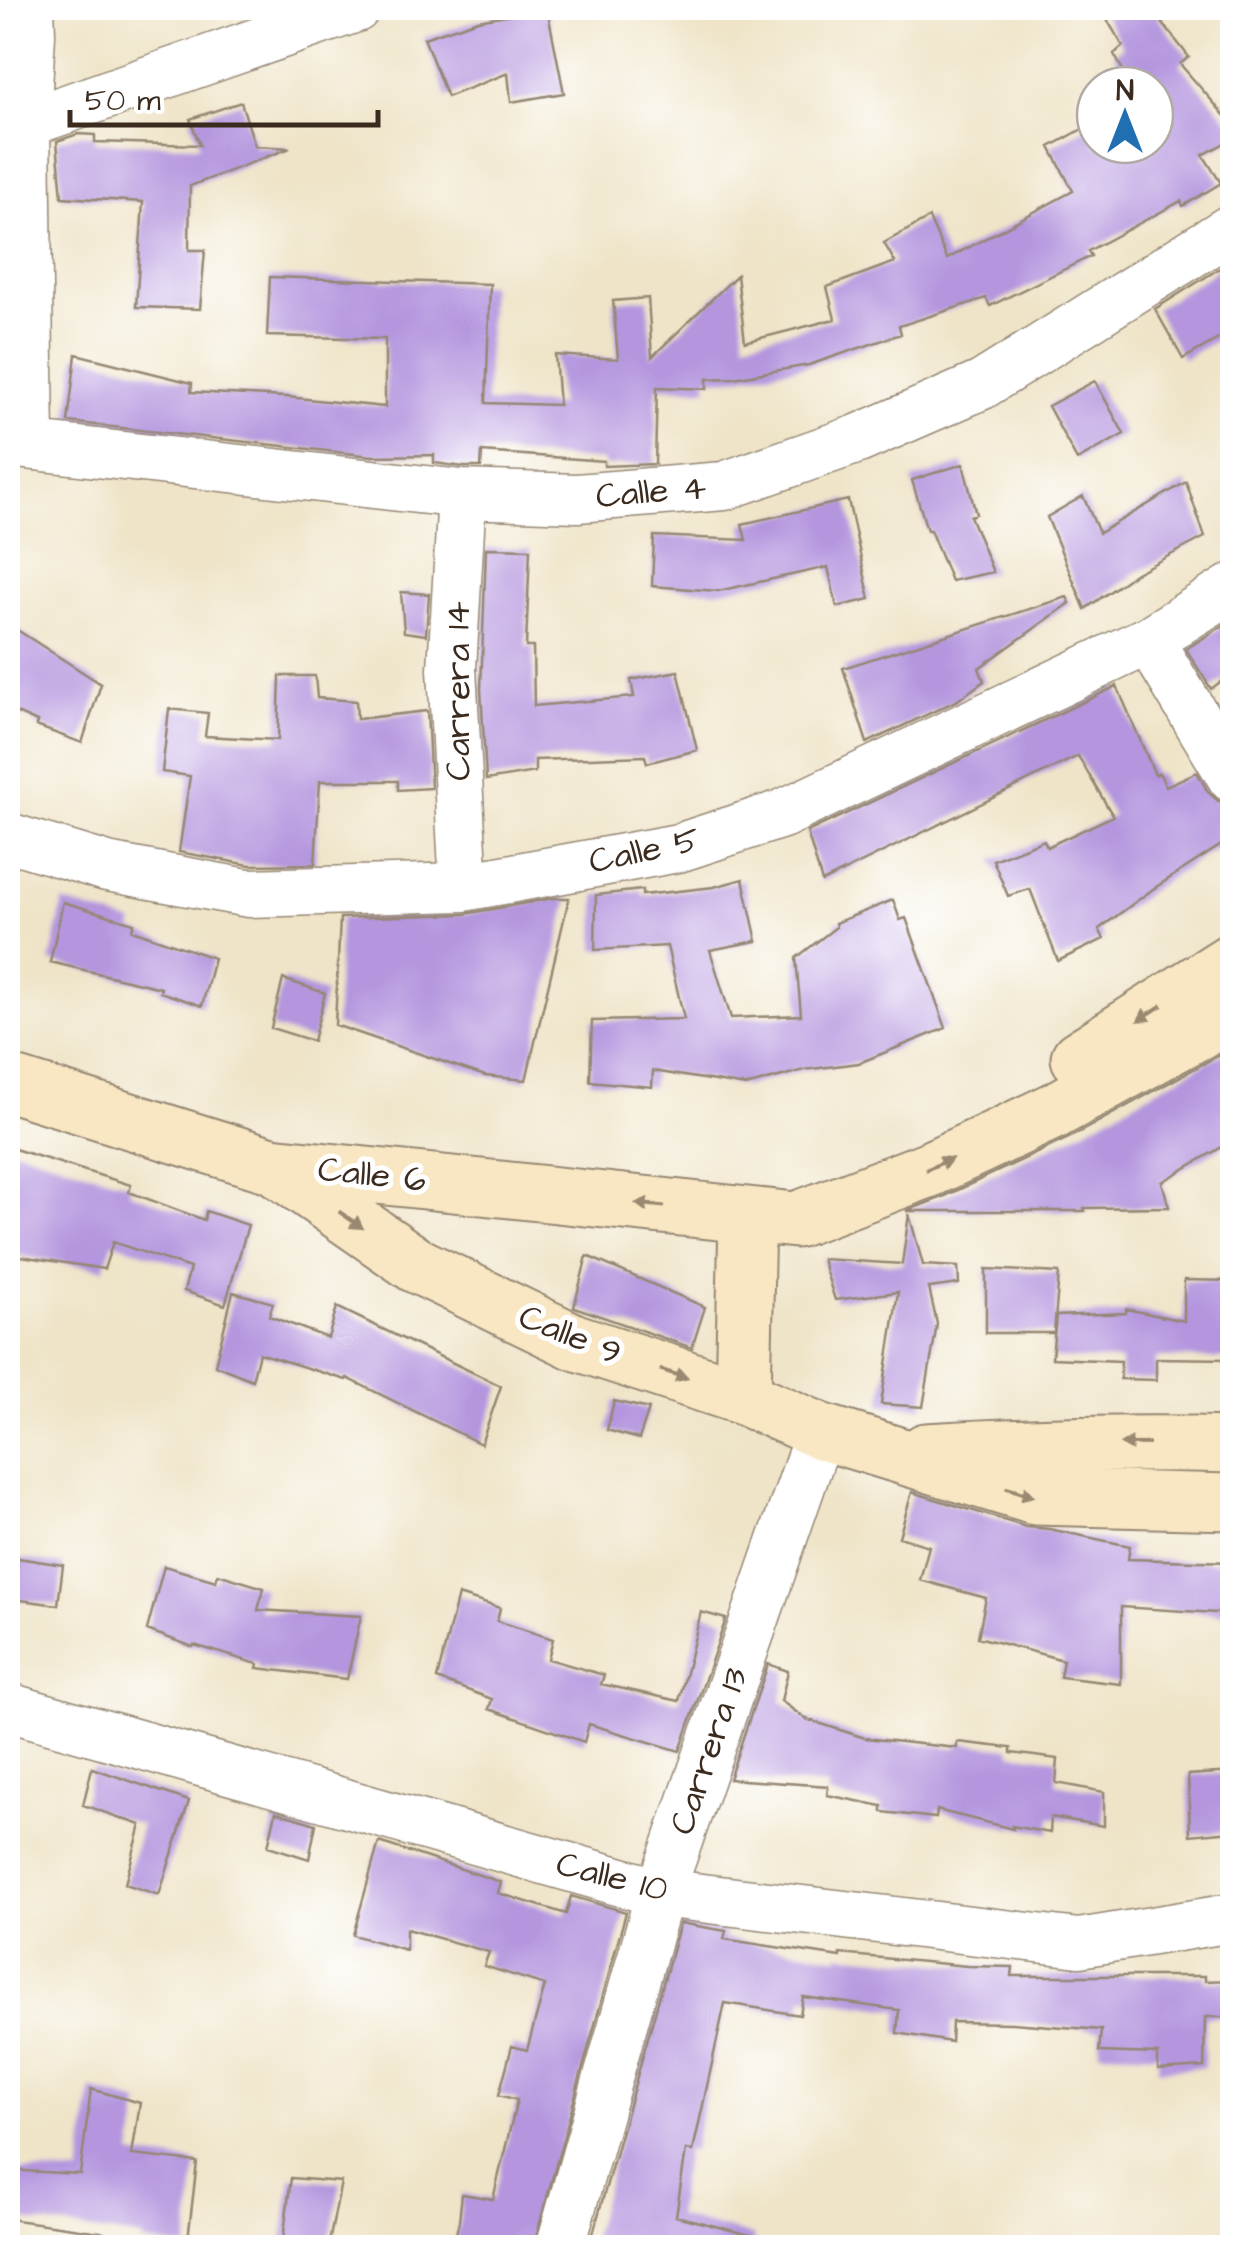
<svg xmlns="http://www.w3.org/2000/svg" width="1240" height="2255" viewBox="0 0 1240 2255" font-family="'Architects Daughter',sans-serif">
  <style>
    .building { fill: #b495de }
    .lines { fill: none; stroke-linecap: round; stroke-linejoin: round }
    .street-casing { stroke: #958773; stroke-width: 51 }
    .secondary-casing { stroke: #958773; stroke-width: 59 }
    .street { stroke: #fff; stroke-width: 48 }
    .secondary { stroke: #f9e7c3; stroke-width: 55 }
    .oneway { fill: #9a8870 }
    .labels { text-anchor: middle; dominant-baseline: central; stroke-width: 10; stroke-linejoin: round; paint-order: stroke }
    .street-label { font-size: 35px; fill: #3b2a1e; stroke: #fff }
  </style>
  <rect width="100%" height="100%" fill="#fff"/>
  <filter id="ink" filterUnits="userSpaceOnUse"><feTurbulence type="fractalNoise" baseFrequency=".01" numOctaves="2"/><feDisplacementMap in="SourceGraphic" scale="20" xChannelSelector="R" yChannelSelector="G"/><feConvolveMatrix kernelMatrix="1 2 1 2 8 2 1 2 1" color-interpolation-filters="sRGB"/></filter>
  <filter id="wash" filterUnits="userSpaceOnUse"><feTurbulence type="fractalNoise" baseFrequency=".0048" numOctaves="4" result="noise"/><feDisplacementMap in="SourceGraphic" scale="40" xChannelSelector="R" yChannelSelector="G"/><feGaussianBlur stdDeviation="2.25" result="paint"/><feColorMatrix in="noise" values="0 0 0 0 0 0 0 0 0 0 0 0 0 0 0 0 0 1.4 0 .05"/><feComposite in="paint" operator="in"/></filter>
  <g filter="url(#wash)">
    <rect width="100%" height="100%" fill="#efe4c8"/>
    <g id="blocks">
      <path class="building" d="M547,8L564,93L511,102L508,73L447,97L424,38L478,20Z
        M1100,8H1154L1160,20L1189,57L1180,64L1232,124V139L1203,155L1221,183L1183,206L1181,201L1088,251L1091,256L990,306L986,298L899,326L901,334L809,365L734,378L707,379V389L657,387L655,464L604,466V461L482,452L481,467H464L434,463V455L372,456L68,422L76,354L192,383L191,392L287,397L385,407V339L267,336L270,277L490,284L486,403L559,405L555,355L618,359L613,301L648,298L652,357L737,275L745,342L835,319L827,287L895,262L884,243L929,218L947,259L1073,191L1050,147L1095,122V145H1155V85H1131L1114,54L1123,46Z
        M241,102L255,146L290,148L190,186L189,250H205L200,309L136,307L143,202L62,197L57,141L78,134L95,135V142L200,145L190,119Z
        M1220,268L1232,295V331L1183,359L1155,309Z
        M1095,381L1124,434L1077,460L1048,406Z
        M963,464L976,514L970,516L993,572L951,581L930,530H927L912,480Z
        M1186,482L1205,537L1136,573L1085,609L1047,517L1083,496L1099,533Z
        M848,500L870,599L837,607L828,567L718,591L652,586L654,536L746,540L742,524Z
        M486,548L530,549L526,647H533L534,706L634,697L631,680L678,671L697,750L647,763L645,756L535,760V772L486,780L481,689Z
        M401,592L429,594L426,635L404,632Z
        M1067,597L1070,603L979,668L984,681L958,700L867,743L843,668Z
        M1232,620V673L1211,689L1186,649Z
        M8,624L101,684L82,743L36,726L37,722L8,709Z
        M280,676H315L317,698L356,701L357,719L427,711L431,788L398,790V781H320L315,864L250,865L179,852L190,776L162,772L169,709L208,713L205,736L278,740Z
        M1117,686L1155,775L1159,773L1166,786L1197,772L1208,792L1218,801L1232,805V838L1153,889L1099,929L1104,939L1058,961L1030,889L1008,896L993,860L1044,840L1047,847L1113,816L1078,756L822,882L807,832Z
        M743,879L757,941L710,950L731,1018L801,1015L796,958L836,927L835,923L893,900L900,920L906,918L946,1028L859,1063L804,1070L746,1086L653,1071L652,1087L590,1081L592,1021L684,1019L667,946L595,950L596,895L642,890V895L714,887Z
        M554,898H569L526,1080L485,1076L335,1025L340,918L465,914Z
        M63,902L134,923L132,930L214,958L202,1006L160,992L161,988L50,962Z
        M283,979L325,993L313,1041L271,1028Z
        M1232,1048V1141L1162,1182L1169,1207L1084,1208L1085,1211H906L943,1197L1069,1138Z
        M8,1147L131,1185L129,1192L204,1220L206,1211L248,1225L225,1305L184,1291L190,1268L113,1242L104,1269L8,1254Z
        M909,1214L923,1265L958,1267L959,1284L929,1288L937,1324L923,1407L881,1404L898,1292L835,1300L822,1259L902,1264Z
        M587,1256L705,1307L692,1348L574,1307Z
        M986,1269L1059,1273L1054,1333H986Z
        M1184,1280L1232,1281V1359L1156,1358V1380L1120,1379L1121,1361L1052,1358L1056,1316L1126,1313V1309L1184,1321Z
        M233,1292L273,1303L269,1316L328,1338L337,1307L501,1386L481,1444L347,1378L346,1380L259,1353L252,1380L215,1365Z
        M614,1401L649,1409L639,1439L607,1430Z
        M912,1492L1026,1527L1049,1529L1130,1546L1128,1559L1232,1562V1614L1121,1607V1684L1060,1677L1063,1660L978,1637L986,1598L920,1580L929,1546L899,1537Z
        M18,1558L63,1565L58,1605L13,1599Z
        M164,1566L216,1581L218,1574L264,1588L258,1610L361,1616L347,1679L257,1668L258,1664L194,1645L193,1647L147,1630Z
        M458,1595L500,1608L497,1621L553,1639L548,1659L604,1675L601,1684L679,1701L701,1612L726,1619L680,1751L589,1724L584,1742L489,1709L492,1699L437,1679Z
        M768,1664L788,1671L781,1701L806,1719L865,1738L957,1748V1742L1011,1748V1753L1058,1759L1056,1783L1104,1792V1826L1051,1817L1050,1833L1012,1826L1013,1829L937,1810L936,1818L882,1812V1806L827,1795L828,1786L729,1779Z
        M92,1768L189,1801L159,1895L125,1884L141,1825L83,1805Z
        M1232,1772V1831L1190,1835L1188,1775Z
        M276,1812L316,1824L309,1859L268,1846Z
        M379,1842L501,1882L498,1893L566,1914L571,1896L626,1912L533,2248H453L459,2221L462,2194L493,2199L517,2100L499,2095L512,2046L527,2050L545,1985L484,1966L489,1952L406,1929V1950L353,1935Z
        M680,1923L726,1931L724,1939L840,1957V1954L967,1966L1013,1967L1012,1976H1205V1981L1232,1980V2017H1205L1204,2067L1158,2070V2054L1099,2052L1101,2030L1012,2023L952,2022L951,2042L897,2033L899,2010L803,1997L800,2015L725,2003L693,2151L686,2150L676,2216L754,2236L753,2248H589Z
        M91,2089L140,2103L132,2155L197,2162L187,2248L142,2242L143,2238L8,2219V2170L80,2174Z
        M291,2178L341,2182L328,2248H282Z"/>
    </g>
  </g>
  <g filter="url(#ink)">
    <use href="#blocks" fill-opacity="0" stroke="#958773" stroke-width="2.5"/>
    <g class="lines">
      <defs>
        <path id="street" d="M8,123H26L356,8
          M8,443L462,494L577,498L724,486L858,439L982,385L1232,228
          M30,445L26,123L31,34L30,8
          M462,494L452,669L464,887
          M1149,640L1232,778
          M8,837L107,867L248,893L464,887L678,848L782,814L1149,640L1232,588
          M8,1707L660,1893L1079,1943L1232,1918
          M560,2248L660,1893L820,1431"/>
        <path id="secondary" d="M1079,1058L1232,961
          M8,1083L271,1165L796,1220L930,1169L1056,1110L1232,1013
          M275,1167L416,1265L575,1342L743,1397L820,1431L1035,1497L1232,1502
          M743,1397L747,1216
          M926,1451C1028,1445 1130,1442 1232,1445"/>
      </defs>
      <use href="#street" class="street-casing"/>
      <use href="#secondary" class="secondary-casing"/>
      <use href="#street" class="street"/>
      <use href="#secondary" class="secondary"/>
    </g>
    <defs><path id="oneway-solid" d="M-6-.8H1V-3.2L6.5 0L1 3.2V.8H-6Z" transform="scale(2.5)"/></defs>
    <g class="oneway">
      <use href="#oneway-solid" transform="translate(1150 1013) rotate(147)"/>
      <use href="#oneway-solid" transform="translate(939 1164) rotate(-24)"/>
      <use href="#oneway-solid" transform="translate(650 1205) rotate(-174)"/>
      <use href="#oneway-solid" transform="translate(351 1220) rotate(35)"/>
      <use href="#oneway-solid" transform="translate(674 1374) rotate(18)"/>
      <use href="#oneway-solid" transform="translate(1135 1444) rotate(179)"/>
      <use href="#oneway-solid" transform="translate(1020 1492) rotate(17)"/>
    </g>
  </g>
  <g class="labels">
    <g class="street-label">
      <text transform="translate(651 492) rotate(-5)">Calle 4</text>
      <text transform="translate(458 691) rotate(-90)">Carrera 14</text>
      <text transform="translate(644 851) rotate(-12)">Calle 5</text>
      <text transform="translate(372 1175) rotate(6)">Calle 6</text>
      <text transform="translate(570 1335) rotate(22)">Calle 9</text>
      <text transform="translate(709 1751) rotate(-71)">Carrera 13</text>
      <text transform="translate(612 1877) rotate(14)">Calle 10</text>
    </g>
  </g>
  <rect width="1240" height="2255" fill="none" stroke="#fff" stroke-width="40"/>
  <g transform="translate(1125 115)"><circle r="48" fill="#ffffff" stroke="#b1aaa5" stroke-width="2.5"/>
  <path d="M0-8L18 38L0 25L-18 38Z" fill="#1f6fb2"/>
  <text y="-15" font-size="28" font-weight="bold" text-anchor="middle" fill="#3b2a1e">N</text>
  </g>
  <path d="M70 110v15h308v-15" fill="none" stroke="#3b2a1e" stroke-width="5"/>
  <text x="85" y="110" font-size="30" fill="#3b2a1e" stroke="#ffffff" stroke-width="8" paint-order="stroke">50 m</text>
</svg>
